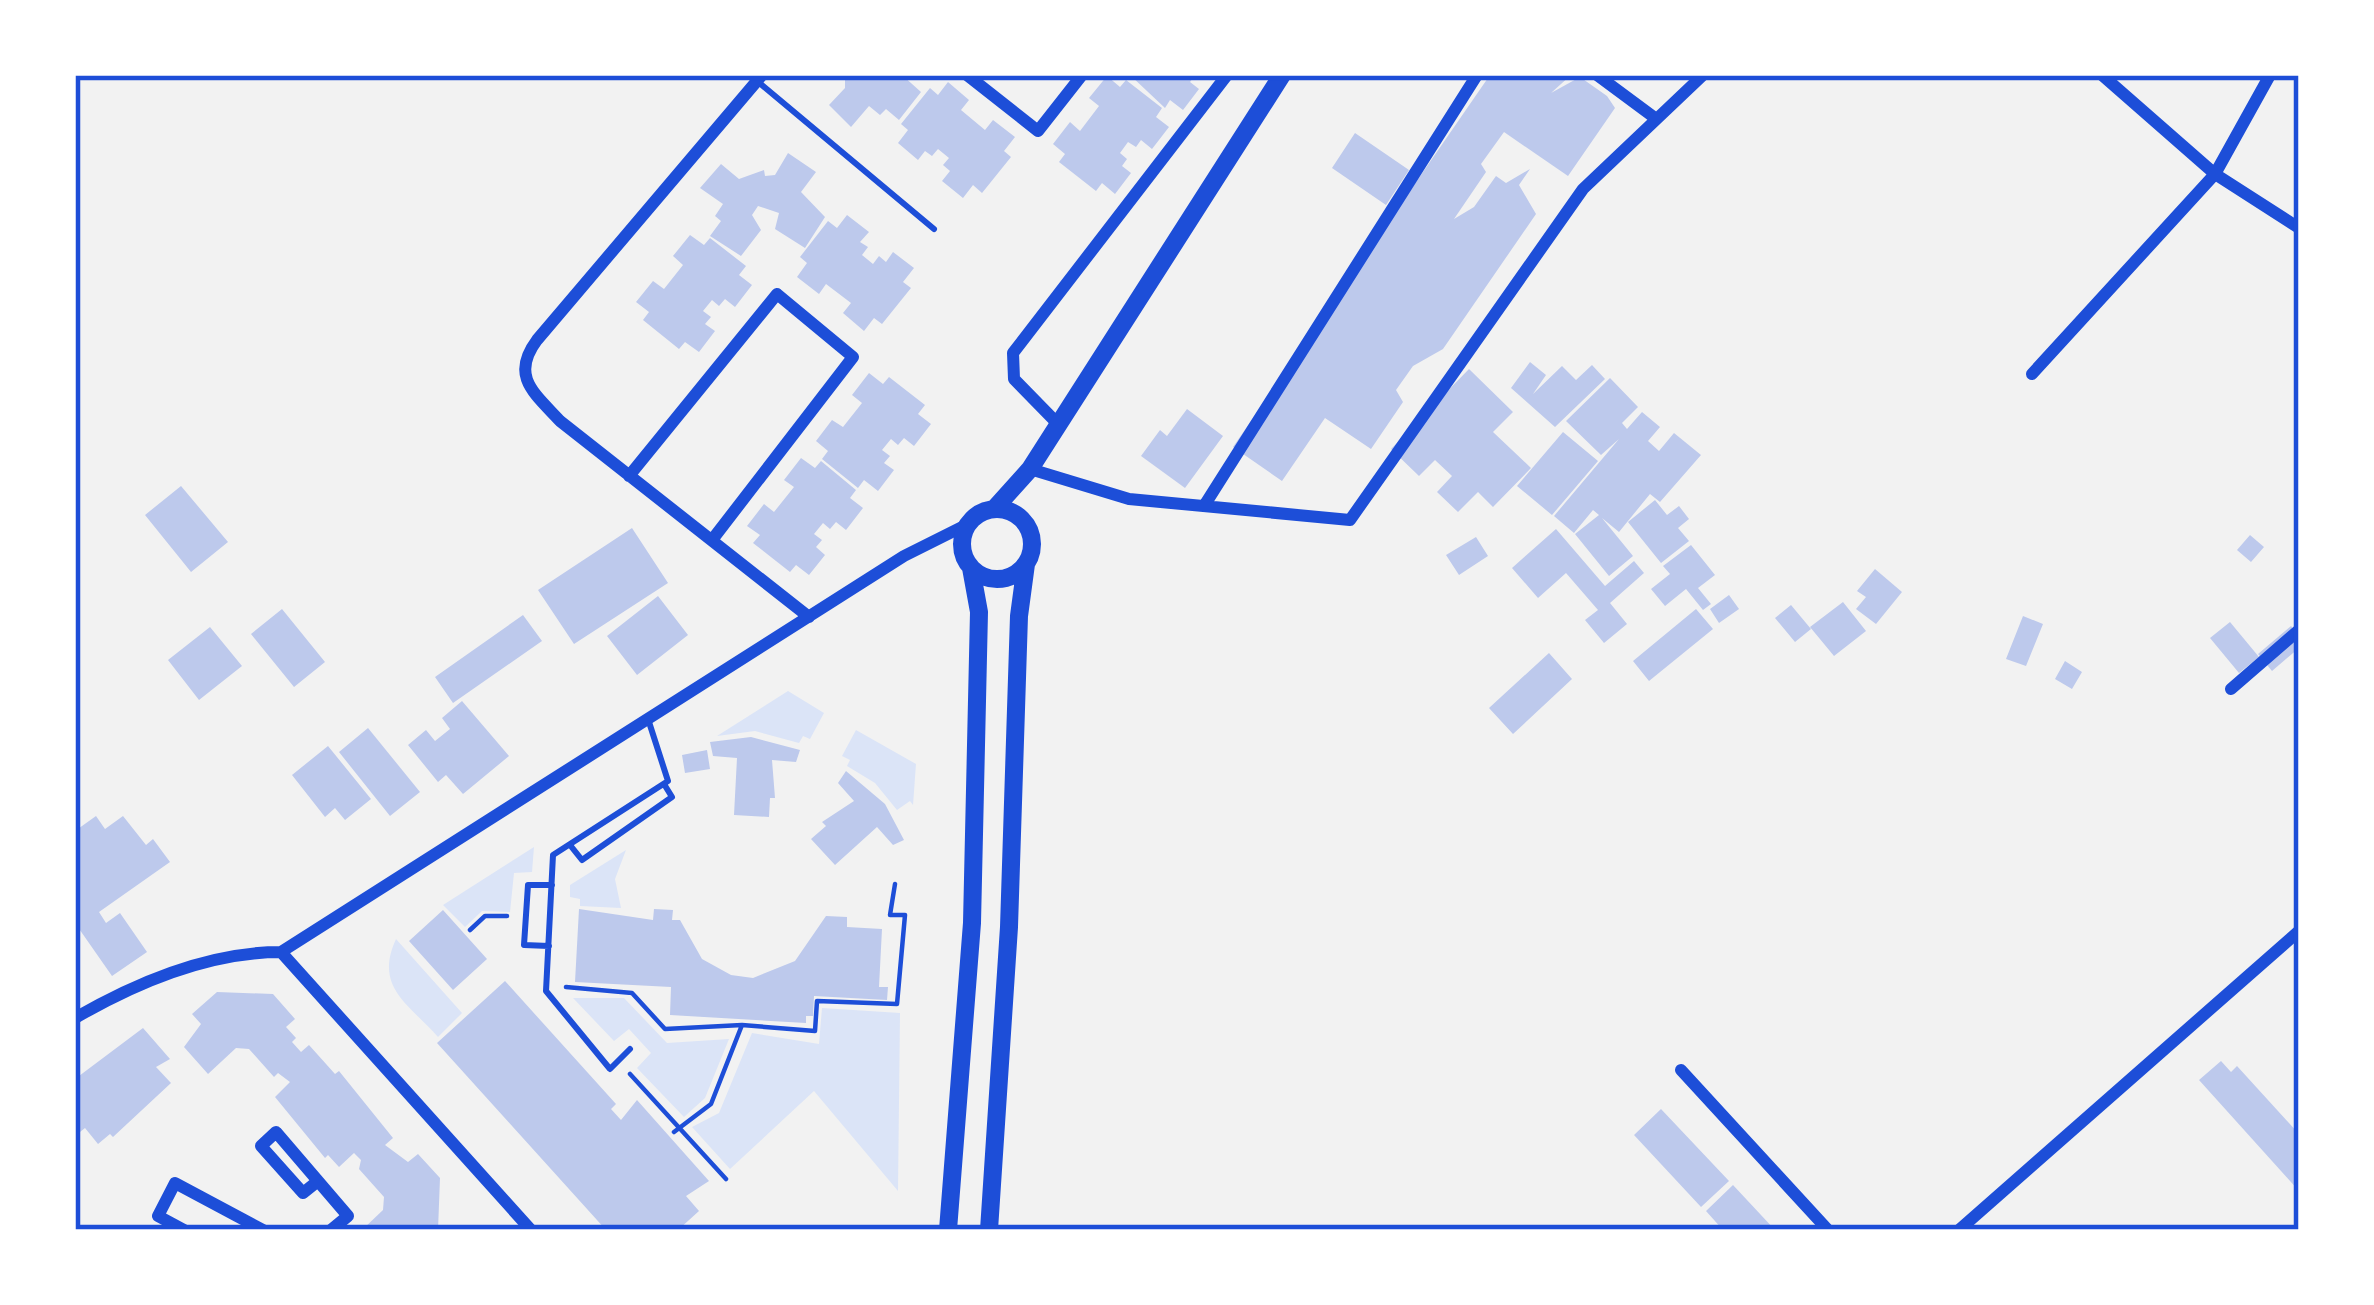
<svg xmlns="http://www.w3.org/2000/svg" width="2374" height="1305" viewBox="0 0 2374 1305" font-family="'Public Sans',sans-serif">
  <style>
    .green { fill: #dbe4f7 }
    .building { fill: #bdc9ec }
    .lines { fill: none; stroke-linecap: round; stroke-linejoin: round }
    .path { stroke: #1d4ed8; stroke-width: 4.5 }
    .service { stroke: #1d4ed8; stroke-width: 6 }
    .minor { stroke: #1d4ed8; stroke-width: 12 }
    .secondary { stroke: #1d4ed8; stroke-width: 18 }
    .neatline { fill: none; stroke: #1d4ed8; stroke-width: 4.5 }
  </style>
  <rect width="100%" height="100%" fill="#f2f2f2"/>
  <path class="green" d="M788,691L824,713L810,739L803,736L799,743L755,731L717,736Z
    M856,730L916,764L913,805L910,801L897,810L875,783L847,766L850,760L842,756Z
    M534,847L532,872L514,873L510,912L482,911L465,927L443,905Z
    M626,850L615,879L621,908L580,906V899L570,897V885Z
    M396,939L462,1013L438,1037C408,1003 374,987 396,939Z
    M573,998H624L667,1043L729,1039L705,1098L684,1117L637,1068L651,1053L629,1029L614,1041Z
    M822,1008L900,1013L898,1191L814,1091L730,1169L692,1127L719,1113L752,1033L819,1044Z"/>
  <path class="building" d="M845,75H902L921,92L899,120L886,109L880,115L869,106L851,127L829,105L845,88Z
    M1130,75H1195L1190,82L1199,89L1183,110L1170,100L1165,108Z
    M1490,75H1571L1551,93L1580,77L1607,96L1615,108L1568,176L1504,132L1481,164L1486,172L1454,219L1474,207L1496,176L1506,183L1530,169L1519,185L1536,214L1443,349L1413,366L1396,390L1403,402L1371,449L1325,418L1282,481L1233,447Z
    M1107,76L1120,87L1126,80L1162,108L1156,117L1169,127L1152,149L1141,140L1136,147L1128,142L1120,153L1127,159L1122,166L1131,173L1115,194L1102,183L1096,191L1059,162L1065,154L1053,144L1070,122L1080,131L1099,106L1089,98Z
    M948,82L969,100L961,110L985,130L993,120L1015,137L1004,151L1011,157L982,193L973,185L963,198L942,181L950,171L943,165L949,158L938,149L932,156L925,151L918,160L898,143L908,130L901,124L930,88L938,95Z
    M1355,133L1409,170L1386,205L1332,168Z
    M788,153L816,172L801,192L825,217L805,248L775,229L779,213L758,206L752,215L761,230L741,256L710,236L721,221L715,216L723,204L700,188L721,164L739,179L764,170L765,176L775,175Z
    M847,215L869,232L860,242L868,247L862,255L873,264L879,256L886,262L893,252L914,268L903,282L911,288L882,324L874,318L864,331L843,313L851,303L826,284L819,294L797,277L807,263L800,257L828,221L837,228Z
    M690,235L704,245L710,238L746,266L739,275L752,285L735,307L725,299L719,306L712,300L703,311L711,317L705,324L715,331L699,352L685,342L679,349L643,320L649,312L636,302L653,281L664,289L683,265L673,256Z
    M1530,362L1546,375L1533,394L1562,366L1576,380L1592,365L1605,379L1555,427L1511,388Z
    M1469,369L1513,412L1493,432L1531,468L1493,507L1478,492L1458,512L1437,492L1452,476L1435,460L1419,476L1391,449Z
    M869,373L883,384L889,377L925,405L918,414L931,424L914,446L904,438L898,445L891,439L882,450L890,456L884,463L894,470L878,491L864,480L858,488L822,459L828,451L816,441L832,420L843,427L862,403L852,395Z
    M1610,378L1638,407L1622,423L1627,429L1642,412L1660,427L1648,441L1659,451L1674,433L1701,455L1660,502L1650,494L1619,532L1602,518L1633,556L1609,576L1575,534L1599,515L1593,510L1574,533L1554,516L1619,439L1601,455L1566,421Z
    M1187,409L1223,436L1185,488L1141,456L1160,430L1167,436Z
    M1563,432L1598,461L1552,515L1517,486Z
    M801,458L815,468L821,461L856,490L850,498L863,508L846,530L836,522L830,529L823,523L814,534L822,540L816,547L825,555L809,575L796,565L790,572L753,543L760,535L747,526L764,504L774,512L794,487L784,480Z
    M181,486L228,542L191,572L145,515Z
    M1655,500L1667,515L1679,506L1689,519L1678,528L1689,541L1661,563L1628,522Z
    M632,528L668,583L574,644L538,590Z
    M1556,529L1605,586L1634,561L1644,573L1610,603L1627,624L1604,643L1585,620L1598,610L1566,573L1538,598L1512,568Z
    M2250,535L2264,547L2251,562L2237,550Z
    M1476,537L1488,556L1459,575L1446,555Z
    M1691,545L1715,575L1698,588L1711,604L1703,610L1686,589L1665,606L1651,589L1670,574L1663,566Z
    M1875,569L1902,592L1876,624L1856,609L1866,597L1857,591Z
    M1729,595L1739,609L1719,623L1710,609Z
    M658,596L688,635L637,675L607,636Z
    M1843,602L1866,631L1834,656L1810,627Z
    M1791,605L1811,629L1795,642L1775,618Z
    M282,609L325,662L294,687L251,634Z
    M1696,609L1713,629L1649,681L1633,661Z
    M523,615L542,641L453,703L435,677Z
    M2023,616L2043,624L2026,666L2006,659Z
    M2230,622L2259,657L2239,673L2210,638Z
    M2291,626L2299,635V648L2272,671L2258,654Z
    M210,627L242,666L199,700L168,660Z
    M1549,653L1572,679L1513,734L1489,708Z
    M2065,661L2082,672L2072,689L2055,679Z
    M462,701L509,756L463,794L446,775L438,782L408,745L426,730L435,741L450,729L442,718Z
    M368,728L420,792L390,816L339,752Z
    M751,737L800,750L796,762L772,760L775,798H770L769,817L734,815L737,758L713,756L710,742Z
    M328,746L371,799L345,820L335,808L325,817L292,775Z
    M707,750L710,769L685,773L682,755Z
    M846,771L885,804L904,840L893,845L877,827L835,865L811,839L826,826L822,822L854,801L838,783Z
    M96,816L105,829L123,816L146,845L153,839L170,862L99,912L106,923L120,913L147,952L112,976L75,923V831Z
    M579,909L653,920L654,909L673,910L672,920H680L702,959L731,975L753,978L795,961L826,916L847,917V927L882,929L879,987H888L887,1000L814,996L813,1016H806V1023L670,1015L671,987L575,982Z
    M443,910L487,959L453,990L409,941Z
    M505,981L616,1104L611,1109L621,1120L637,1100L709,1181L686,1196L699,1211L678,1230H606L437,1043Z
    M217,992L273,994L295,1019L286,1027L296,1038L292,1042L301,1052L309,1045L335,1074L339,1071L393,1138L385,1145L408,1162L418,1154L440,1178L438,1230H362L383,1210L384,1197L359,1169L361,1160L354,1153L339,1167L328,1155L325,1158L275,1097L290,1082L278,1073L274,1077L249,1049L236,1048L208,1074L184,1047L201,1024L192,1014Z
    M143,1028L170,1059L156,1067L171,1083L113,1137L110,1134L98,1144L85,1128L75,1136V1079Z
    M2221,1061L2231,1072L2237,1066L2299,1134V1191L2199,1080Z
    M1661,1109L1729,1181L1701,1207L1634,1135Z
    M1733,1185L1775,1230H1723L1706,1211Z"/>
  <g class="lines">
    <path class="path" d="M470,930L485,916H507
      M566,987L632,993L665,1029L742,1025
      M630,1074L726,1179
      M674,1132L711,1104L742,1025L815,1031L817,1001L897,1004L905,915H890L895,884"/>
    <path class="service" d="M757,81L934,229
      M570,845L582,860L672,797L664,784
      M549,946L524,945L528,885H552
      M630,1049L610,1069L546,991L553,855L668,781L649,722"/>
    <path class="minor" d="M762,75L537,340C510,376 534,393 560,421L809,617
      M967,75L1038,131L1082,75
      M1597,75L1655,118
      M2102,75L2215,174L2299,228
      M2032,374L2215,174L2270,75
      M1057,423L1014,379L1013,353L1227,75
      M1030,469L1129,499L1350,520L1583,189L1703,75
      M629,476L777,294L853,357L712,540
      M1204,506L1477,75
      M2231,689L2299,630
      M281,952L531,1230
      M75,1018C137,982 208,952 281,952L904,556L966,525
      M1681,1070L1828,1230
      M318,1181L303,1193L261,1146L276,1132L348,1216L331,1230
      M184,1230L158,1216L175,1183L263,1230
      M1959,1230L2299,931"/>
    <path class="secondary" d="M995,508L1030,469L1282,75
      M962 544a35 35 0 1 1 70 0a35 35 0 1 1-70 0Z
      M948,1230L972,923L979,612L971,568
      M989,1230L1009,927L1019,616L1026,564"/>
  </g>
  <rect width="2374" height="1305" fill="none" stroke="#ffffff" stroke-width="156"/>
  <rect x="78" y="78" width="2218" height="1149" class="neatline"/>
</svg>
